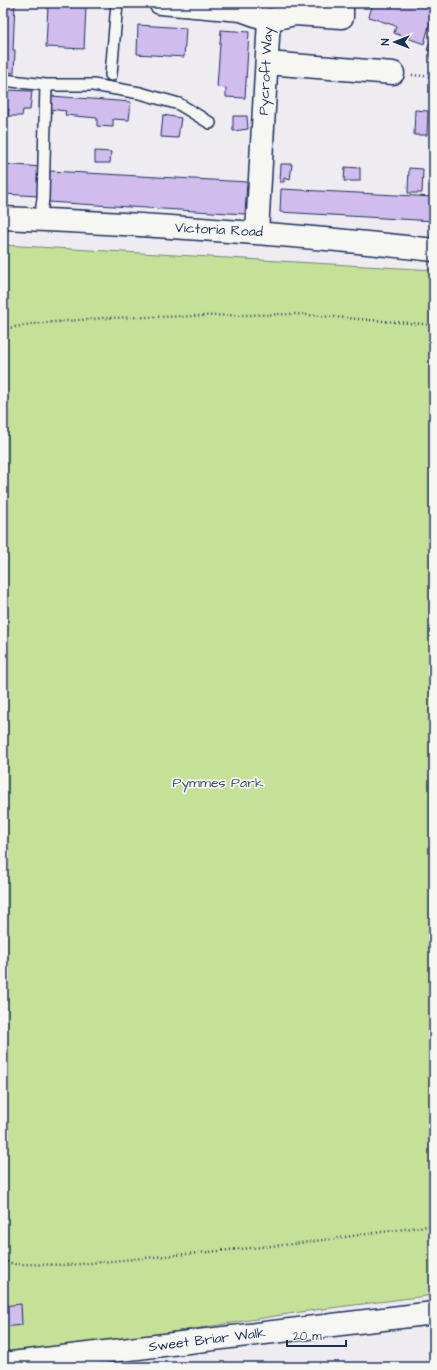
<svg xmlns="http://www.w3.org/2000/svg" width="437" height="1370" viewBox="0 0 437 1370" font-family="'Architects Daughter',sans-serif">
  <style>
    .green { fill: #c5e198; stroke: #70887b }
    .building { fill: #d0bdee; stroke: #1b2f5e }
    .lines { fill: none; stroke-linecap: round; stroke-linejoin: round }
    .service-casing { stroke: #1b2f5e; stroke-width: 14 }
    .minor-casing { stroke: #1b2f5e; stroke-width: 25 }
    .tertiary-casing { stroke: #1b2f5e; stroke-width: 25 }
    .path { stroke: #1b2f5e; stroke-width: 2.5; stroke-dasharray: 1 3; stroke-linecap: butt }
    .service { stroke: #f6f6f2; stroke-width: 11 }
    .minor { stroke: #f6f6f2; stroke-width: 22 }
    .tertiary { stroke: #f6f6f2; stroke-width: 22 }
    .labels { text-anchor: middle; dominant-baseline: central; stroke-width: 3.5; stroke-linejoin: round; paint-order: stroke }
    .street-label { font-size: 14px; fill: #1b2f5e; stroke: #f6f6f2 }
    .park-label { font-size: 14px; fill: #3d536a; stroke: #f6f6f2 }
  </style>
  <rect width="100%" height="100%" fill="#eeebf1"/>
  <filter id="ink" filterUnits="userSpaceOnUse"><feTurbulence type="fractalNoise" baseFrequency=".025" numOctaves="2"/><feDisplacementMap in="SourceGraphic" scale="8" xChannelSelector="R" yChannelSelector="G"/><feConvolveMatrix kernelMatrix="1 2 1 2 8 2 1 2 1" color-interpolation-filters="sRGB"/></filter>
  <g filter="url(#ink)">
    <path class="green" d="M3,245L434,270V1295L307,1311L54,1351L3,1354Z"/>
    <path class="building" d="M3,3H15L13,50H15L14,73L3,72Z
      M373,3H418L434,8L424,44L394,33L396,26L369,17Z
      M48,5L86,7L84,49L46,47Z
      M138,25L186,28L184,57L137,54Z
      M221,30L249,32L245,98L226,97V88L217,87Z
      M434,32V52L427,50Z
      M3,90L32,91L30,110H23L22,116H8L9,109H3Z
      M51,96L131,102L129,120L113,119V127L97,126V118L65,115L66,111L50,109Z
      M415,110L428,111L427,135H414Z
      M163,115L181,118L178,138L161,137Z
      M233,116H247L248,129L233,131Z
      M95,151L111,152L110,163H95Z
      M3,164L41,167L39,196L3,194Z
      M281,164H292L290,180L284,178V182H280Z
      M345,167L360,168V181H344Z
      M409,168L423,169L422,193H408Z
      M50,171L247,182L245,214L48,202Z
      M281,189L434,197V221L280,212Z
      M21,1304L22,1325L3,1327V1306Z"/>
    <g class="lines">
      <defs>
        <path id="service" d="M111,75L117,3
          M3,80L46,85H93L140,93L179,104L210,123
          M40,220L43,199L46,85"/>
        <path id="minor" d="M160,3L241,10L269,20L257,232
          M269,20L294,14L342,17V3
          M267,63L393,73
          M3,1364L434,1313"/>
        <path id="tertiary" d="M3,218C147,224 291,234 434,250"/>
      </defs>
      <use href="#service" class="service-casing"/>
      <use href="#minor" class="minor-casing"/>
      <use href="#tertiary" class="tertiary-casing"/>
      <path class="path" d="M412,75L434,77
        M3,329L32,324L103,318L296,314L434,325
        M3,1261L15,1264L69,1265L293,1244L434,1225"/>
      <use href="#service" class="service"/>
      <use href="#minor" class="minor"/>
      <use href="#tertiary" class="tertiary"/>
    </g>
  </g>
  <g class="labels">
    <g class="street-label">
      <text transform="translate(266 71) rotate(-87)">Pycroft Way</text>
      <text transform="translate(219 230) rotate(3)">Victoria Road</text>
      <text transform="translate(207 1340) rotate(-7)">Sweet Briar Walk</text>
    </g>
    <g class="park-label">
      <text x="218" y="783">Pymmes Park</text>
    </g>
  </g>
  <rect width="437" height="1370" fill="none" stroke="#f6f6f2" stroke-width="16"/>
  <rect x="8" y="8" width="421" height="1354" fill="none" stroke="#1b2f5e" stroke-width="1.5" filter="url(#ink)"/>
  <g transform="translate(395 42) rotate(270)" stroke="#f6f6f2" stroke-width="3" paint-order="stroke">
  <path d="M0-3L7 15L0 10L-7 15Z" fill="#1b2f5e"/>
  <text y="-6" font-size="11" font-weight="bold" text-anchor="middle" fill="#1b2f5e">N</text>
  </g>
  <path d="M287 1340v6h59v-6" fill="none" stroke="#1b2f5e" stroke-width="2"/>
  <text x="293" y="1340" font-size="12" fill="#1b2f5e" stroke="#f6f6f2" stroke-width="3" paint-order="stroke">20 m</text>
</svg>
